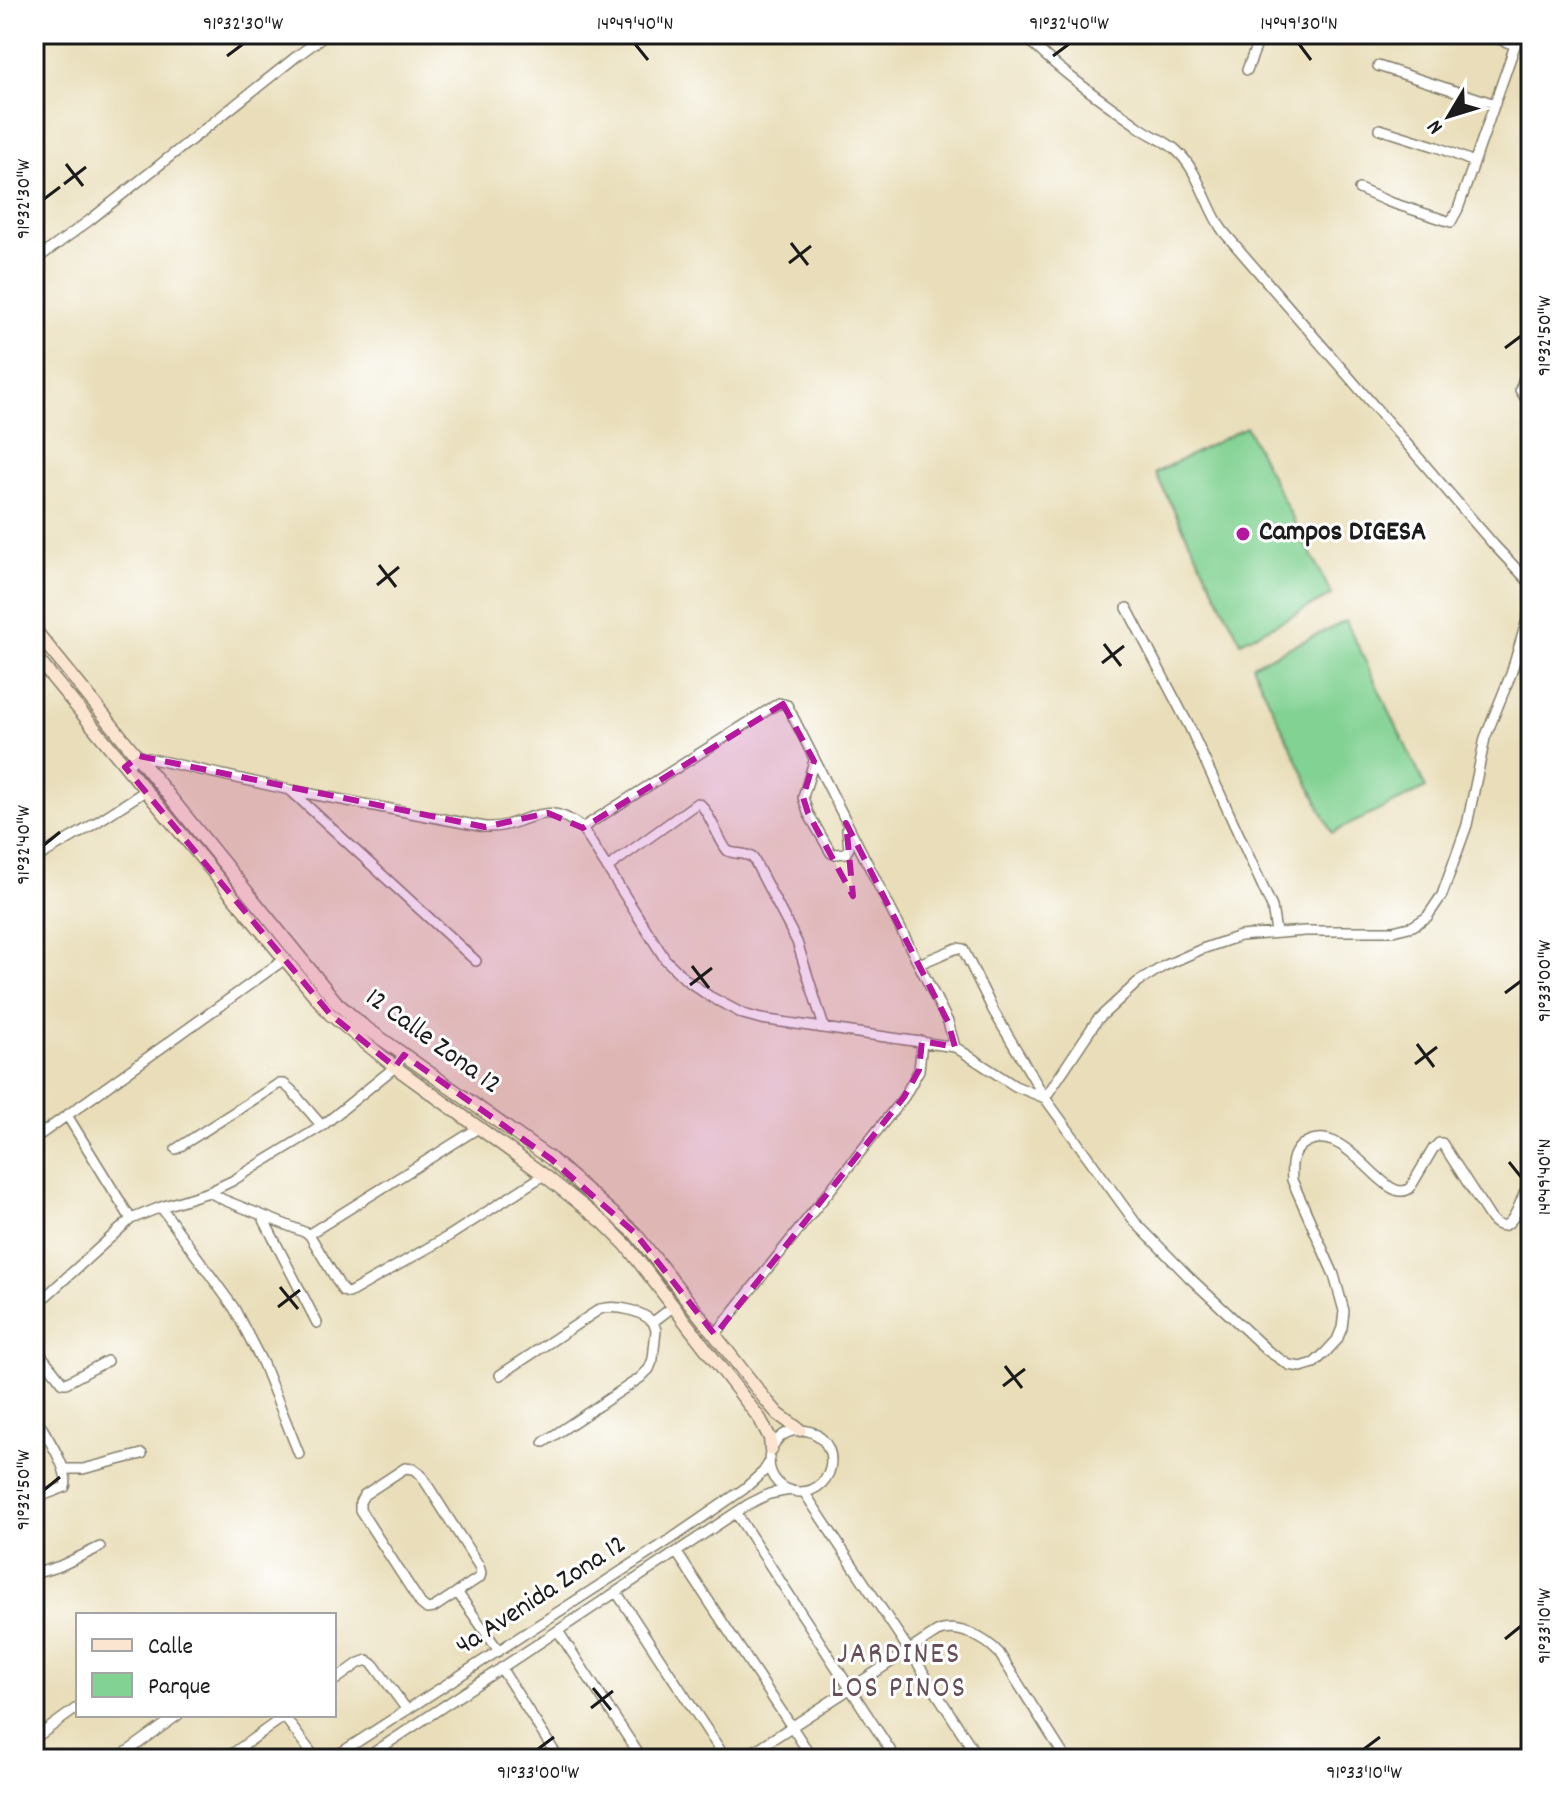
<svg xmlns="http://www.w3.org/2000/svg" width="1565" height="1793" viewBox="0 0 1565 1793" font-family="Dekko,sans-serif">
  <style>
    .green { fill: #82d293; stroke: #4f7758; stroke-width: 2 }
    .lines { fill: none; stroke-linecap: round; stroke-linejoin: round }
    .street-casing { stroke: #827d6a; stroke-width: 12 }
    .secondary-casing { stroke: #827d6a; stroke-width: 15 }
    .street { stroke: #fff; stroke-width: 9 }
    .secondary { stroke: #fce5d0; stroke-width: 12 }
    .marked { fill: #b5179e; fill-opacity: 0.2; stroke: #b5179e; stroke-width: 6; stroke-dasharray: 16 10; stroke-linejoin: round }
    .ticks { fill: none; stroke: #1c1c1c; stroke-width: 3 }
    .poi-dot { fill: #b5179e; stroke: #fff; stroke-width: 3 }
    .labels { text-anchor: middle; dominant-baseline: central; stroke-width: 6; stroke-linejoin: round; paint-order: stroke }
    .poi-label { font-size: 28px; font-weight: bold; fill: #1c1c1c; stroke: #fff; text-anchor: start }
    .street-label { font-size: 28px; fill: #1c1c1c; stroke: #fff }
    .neighbourhood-label { font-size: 30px; letter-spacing: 2px; fill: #654f59; stroke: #fff }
    .neatline { fill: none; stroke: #1c1c1c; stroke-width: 3 }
    .ticks-label { font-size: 20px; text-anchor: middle; fill: #1c1c1c }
  </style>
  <rect width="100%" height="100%" fill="#fff"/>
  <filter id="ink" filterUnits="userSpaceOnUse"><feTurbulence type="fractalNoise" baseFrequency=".0125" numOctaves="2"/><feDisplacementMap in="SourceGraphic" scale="16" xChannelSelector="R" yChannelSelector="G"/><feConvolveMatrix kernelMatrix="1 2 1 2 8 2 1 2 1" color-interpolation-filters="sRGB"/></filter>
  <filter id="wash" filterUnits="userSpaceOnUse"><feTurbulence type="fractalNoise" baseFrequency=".006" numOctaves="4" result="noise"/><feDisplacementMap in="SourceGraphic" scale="32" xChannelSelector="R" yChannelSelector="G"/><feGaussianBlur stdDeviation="1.8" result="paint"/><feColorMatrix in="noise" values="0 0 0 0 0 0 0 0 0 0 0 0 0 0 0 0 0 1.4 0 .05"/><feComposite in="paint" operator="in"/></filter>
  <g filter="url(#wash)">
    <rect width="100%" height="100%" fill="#e9deb9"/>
    <path class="green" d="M1246,427L1332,595L1241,642L1155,473Z
      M1346,621L1426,788L1332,833L1252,665Z"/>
  </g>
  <g filter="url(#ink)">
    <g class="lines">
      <defs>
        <path id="street" d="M1023,34C1057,70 1099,98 1139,127C1151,136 1166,141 1176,150C1200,172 1205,205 1223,231L1494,545L1531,584
          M1485,34L1515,45
          M34,42L46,34
          M1378,66L1495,104
          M1247,70L1261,34
          M1380,129L1437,147L1474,162
          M1359,189L1389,202L1451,222L1458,209L1519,34
          M34,261L90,220L297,56L327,34
          M1531,357L1520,390L1531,406
          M1127,608L1190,728L1272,907L1276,932
          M814,761L803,797L808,813L831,853L835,854L846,853L849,848L847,829
          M125,767L139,756L290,790L485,827C527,829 542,795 582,828L665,959L685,979L709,996L743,1014L761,1019L955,1047L1015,1086L1045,1098
          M290,790L476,961
          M582,828L779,703L787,705L948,1022L955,1047
          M34,859L83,831L145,791
          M607,868L697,803L701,805C710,814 722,847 728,851C736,855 745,852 753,858L797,942L824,1027
          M919,964L957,948L963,949L994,1012L1045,1098L1135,1222L1190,1278L1268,1351L1289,1365L1301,1367L1314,1363L1325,1353L1337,1340L1342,1328L1344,1311L1334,1275L1292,1180C1291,1167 1291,1154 1302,1145C1346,1114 1384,1209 1410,1188L1433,1149L1439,1143H1442L1491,1219C1513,1244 1521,1193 1531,1179
          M1045,1098L1097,1020L1138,982L1164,966L1202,949L1240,936L1305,931H1393L1413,926L1427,917L1442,895L1467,825L1485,738L1511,674L1531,606
          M68,1117L131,1219
          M34,1139L285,959
          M176,1149L278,1084H284L291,1090L322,1126
          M209,1192L224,1200L309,1234L343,1291L349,1293L449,1236L544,1175
          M161,1207L234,1308L263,1364L299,1454
          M262,1216L317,1323
          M309,1234L480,1127
          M34,1307L131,1219L161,1207L209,1192L232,1181L322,1126L395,1067L404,1055
          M715,1335L904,1097L919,1070L922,1041
          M34,1346L63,1383H66L107,1361
          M500,1375L600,1309C617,1305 640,1310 653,1322L674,1306
          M34,1414C43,1431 71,1470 65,1487L34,1499
          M769 1461a31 31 0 1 1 62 0a31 31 0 1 1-62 0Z
          M544,1442L640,1378L649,1369L653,1359L656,1330L653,1322
          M405,1468L413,1469L421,1475L479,1566L481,1573L480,1577L433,1608L427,1609L421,1604L360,1510V1502L364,1495Z
          M64,1469H83L142,1454
          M804,1492L909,1650L979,1759
          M736,1513L896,1759
          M677,1553L813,1759
          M34,1574L60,1566L100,1547
          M457,1592L499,1651
          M617,1593L726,1759
          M558,1631L642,1759
          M501,1668L559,1759
          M334,1681L359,1663L367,1660L374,1665L407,1710
          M283,1715L316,1759
          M34,1739L78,1707
          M381,1748L389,1759
          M117,1759L178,1715
          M225,1759L286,1715
          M331,1759L671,1539L744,1489L763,1472L769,1463
          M364,1759L749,1504L769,1494L790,1490
          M742,1759L937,1632C957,1623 985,1638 999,1653L1066,1759"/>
        <path id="secondary" d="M34,629L337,1003L362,1025L551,1159L635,1233L765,1399L778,1414L800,1430
          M34,655L330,1014L395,1067L544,1175L604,1223L626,1245L760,1419L770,1438L771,1450"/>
      </defs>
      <use href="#street" class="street-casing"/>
      <use href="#secondary" class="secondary-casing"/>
      <use href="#street" class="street"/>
      <use href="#secondary" class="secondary"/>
    </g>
  </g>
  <path class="marked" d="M783,704L814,761L803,797L808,813L853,896L846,823L948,1022L955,1047L922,1041L919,1070L904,1097L715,1335L635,1233L551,1159L404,1055L395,1067L330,1014L125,767L139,756L485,827L548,813L583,828Z"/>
  <path class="ticks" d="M635,44L648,60M1299,44L1311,60M227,56L243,44M1053,56L1069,44M66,164L83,186M64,184L86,167M44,199L60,187M791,243L808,265M789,263L811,246M1505,348L1521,336M379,565L396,587M377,585L399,567M1104,644L1121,666M1102,663L1124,646M44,845L60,832M692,966L709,988M690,985L712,968M1505,993L1521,981M1417,1044L1434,1067M1415,1064L1437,1047M1509,1162L1521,1177M280,1287L298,1309M278,1307L300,1290M1005,1366L1022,1388M1003,1386L1025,1369M44,1490L60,1477M1505,1639L1521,1626M593,1688L611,1710M591,1708L613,1691M538,1749L554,1737M1364,1749L1380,1737"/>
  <circle class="poi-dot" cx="1243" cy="534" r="8"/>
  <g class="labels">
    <g class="poi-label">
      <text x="1259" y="534">Campos DIGESA</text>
    </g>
    <g class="street-label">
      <text transform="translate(432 1043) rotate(36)">12 Calle Zona 12</text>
      <text transform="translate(542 1597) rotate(-33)">4a Avenida Zona 12</text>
    </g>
    <g class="neighbourhood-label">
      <text x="899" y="1656">JARDINES<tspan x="899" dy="34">LOS PINOS</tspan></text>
    </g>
  </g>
  <rect width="1565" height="1793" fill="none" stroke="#fff" stroke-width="88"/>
  <rect x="76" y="1613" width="260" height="104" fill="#ffffff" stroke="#a4a4a4" stroke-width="2"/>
  <rect x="92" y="1639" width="40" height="12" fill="#fce5d0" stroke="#a4a4a4" stroke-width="2"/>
  <text x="148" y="1653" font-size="24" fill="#1c1c1c">Calle</text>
  <rect x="92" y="1673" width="40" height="24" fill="#82d293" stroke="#a4a4a4" stroke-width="2"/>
  <text x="148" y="1693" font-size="24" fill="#1c1c1c">Parque</text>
  <g transform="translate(1449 116) rotate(232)" stroke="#ffffff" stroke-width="6" paint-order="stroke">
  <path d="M0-6L14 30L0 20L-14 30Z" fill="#1c1c1c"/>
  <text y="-12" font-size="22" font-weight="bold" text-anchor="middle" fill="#1c1c1c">N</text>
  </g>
  <rect x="44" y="44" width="1477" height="1705" class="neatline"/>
  <g class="ticks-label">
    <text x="243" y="29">91°32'30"W</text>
    <text x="635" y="29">14°49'40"N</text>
    <text x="1069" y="29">91°32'40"W</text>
    <text x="1299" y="29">14°49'30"N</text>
    <text transform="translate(22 199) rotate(-90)" y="7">91°32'30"W</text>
    <text transform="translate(1543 336) rotate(-90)" y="7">91°32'50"W</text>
    <text transform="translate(22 845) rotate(-90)" y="7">91°32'40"W</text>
    <text transform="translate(1543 981) rotate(-90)" y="7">91°33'00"W</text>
    <text transform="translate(1543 1177) rotate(-90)" y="7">14°49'40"N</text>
    <text transform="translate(22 1490) rotate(-90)" y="7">91°32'50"W</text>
    <text transform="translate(1543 1626) rotate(-90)" y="7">91°33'10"W</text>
    <text x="538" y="1778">91°33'00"W</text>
    <text x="1364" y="1778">91°33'10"W</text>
  </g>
</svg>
